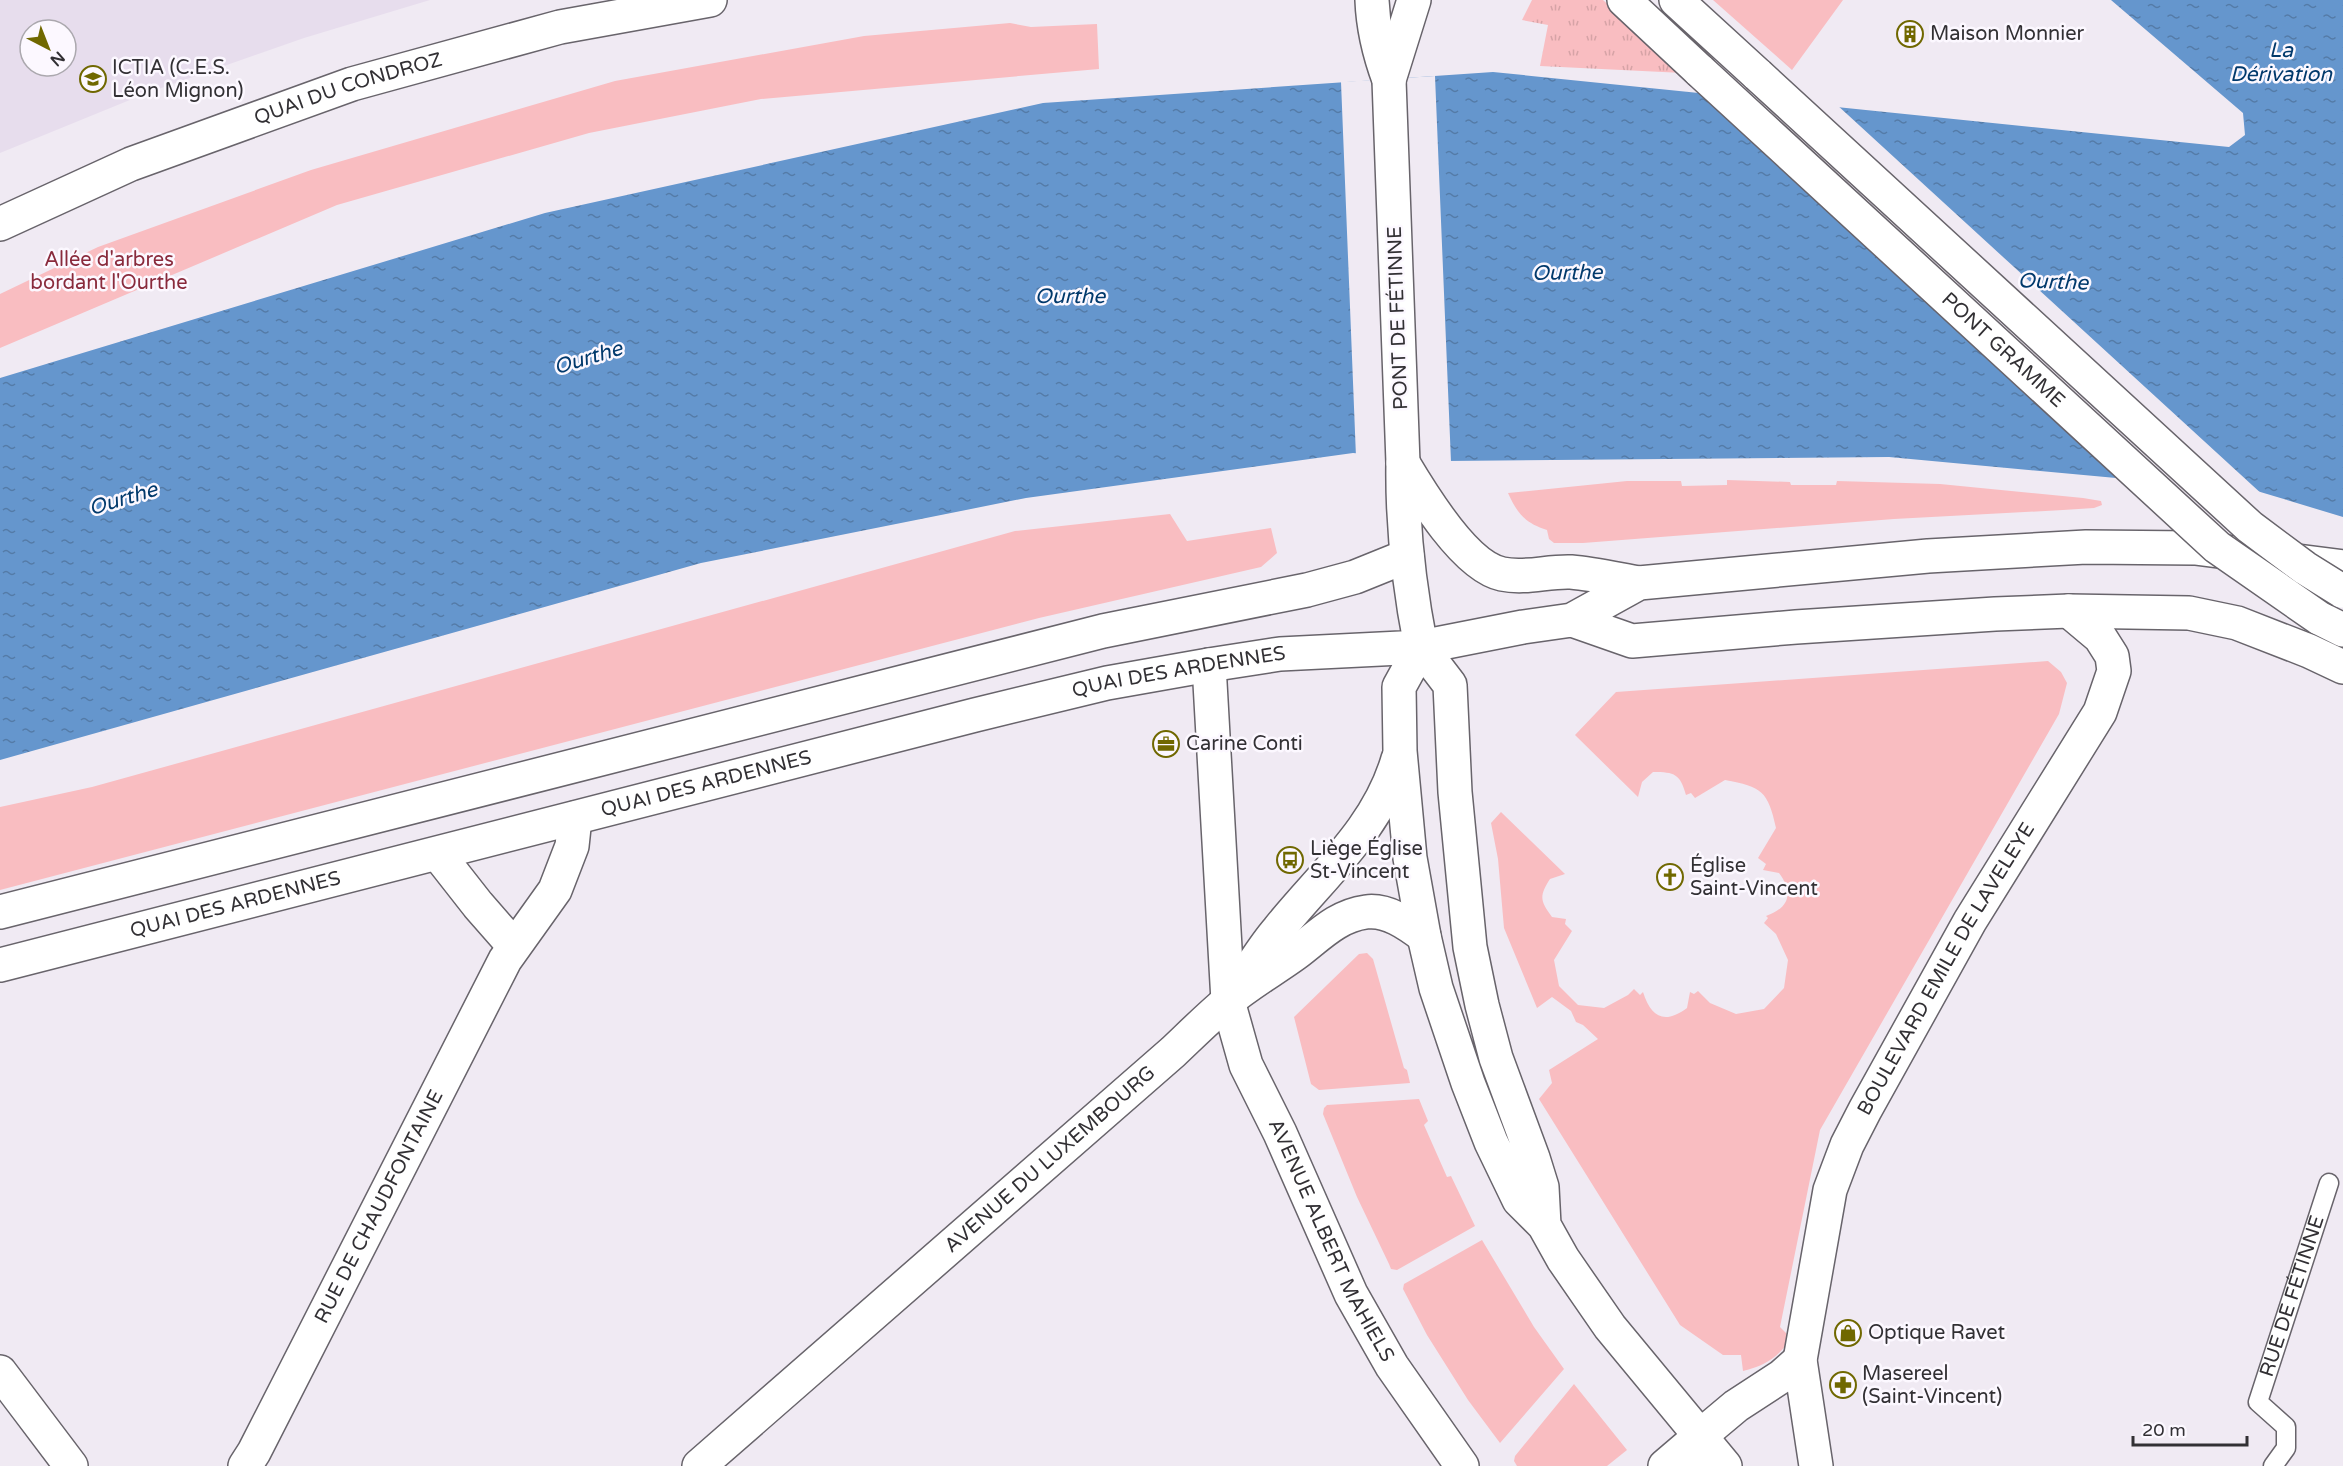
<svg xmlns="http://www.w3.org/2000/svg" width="2343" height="1466" viewBox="0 0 2343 1466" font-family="'Varela Round',sans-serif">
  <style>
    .built { fill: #e7dded; fill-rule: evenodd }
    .grass { fill: url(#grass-tufts) }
    .green { fill: #f9bdc1 }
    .water { fill: url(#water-ripples) }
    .pier { fill: #f0eaf3 }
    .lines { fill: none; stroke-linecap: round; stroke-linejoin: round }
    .service-casing { stroke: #68646b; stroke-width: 21 }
    .minor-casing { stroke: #68646b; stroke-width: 36 }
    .tertiary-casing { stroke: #68646b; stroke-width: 36 }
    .secondary-casing { stroke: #68646b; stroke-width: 36 }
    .primary-casing { stroke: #68646b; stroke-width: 36 }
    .service { stroke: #fff; stroke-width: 18 }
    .minor { stroke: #fff; stroke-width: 33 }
    .tertiary { stroke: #fff; stroke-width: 33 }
    .secondary { stroke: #fff; stroke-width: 33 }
    .primary { stroke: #fff; stroke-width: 33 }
    .primary-bridge-casing { stroke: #68646b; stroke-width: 36; stroke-linecap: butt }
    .primary-bridge { stroke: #fff; stroke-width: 33 }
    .labels { text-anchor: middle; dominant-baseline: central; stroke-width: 5; stroke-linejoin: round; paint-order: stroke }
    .poi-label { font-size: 20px; fill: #323034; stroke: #fcf8ff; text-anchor: start }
    .street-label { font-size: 20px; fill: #323034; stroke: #fcf8ff }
    .park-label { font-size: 20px; fill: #892a3c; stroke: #fcf8ff }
    .water-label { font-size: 21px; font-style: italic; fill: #01396c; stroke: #fcf8ff }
  </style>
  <defs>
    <pattern id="grass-tufts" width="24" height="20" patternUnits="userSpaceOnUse" patternTransform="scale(1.5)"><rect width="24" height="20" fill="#f9bdc1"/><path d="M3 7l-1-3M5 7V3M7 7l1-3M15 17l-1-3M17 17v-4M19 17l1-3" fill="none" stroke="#d6a3a6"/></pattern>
    <pattern id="water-ripples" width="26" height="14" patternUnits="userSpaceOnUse" patternTransform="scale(1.5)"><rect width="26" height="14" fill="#6596cd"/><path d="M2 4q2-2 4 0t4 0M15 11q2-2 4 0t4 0" fill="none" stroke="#547ba7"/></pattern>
  </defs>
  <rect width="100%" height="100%" fill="#f0eaf3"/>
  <path class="built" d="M0,0H430L304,38L147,93L0,153ZM30,30H66V66H30Z"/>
  <path class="grass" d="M1532,0H1603L1683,73L1540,66L1548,25L1522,20Z"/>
  <path class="green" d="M1713,0H1843L1792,70Z
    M1010,23L1031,27L1097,24L1099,69L761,99L589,133L337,205L0,348V294L98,247L311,170L615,81L864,36Z
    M1727,480L1790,482L1791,485H1836L1837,481L1940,484L2083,498L2101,501L2102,505L2094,508L2063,510L1894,519L1583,543H1554L1549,539L1547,530C1525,523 1517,513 1508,493L1627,481H1681L1682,486L1727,485Z
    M1170,514L1187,541L1271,528L1277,553L1261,567L1039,618L0,890V807L92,787L1015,531Z
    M2048,661L2061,672L2067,683L2059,714L1820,1130L1780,1327L1791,1338C1779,1357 1765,1366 1743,1371L1741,1355H1723L1680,1325L1539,1099L1552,1083L1549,1070L1598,1039L1583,1025L1576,1022L1571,1011L1552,997L1537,1008L1504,928L1498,859L1491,823L1501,812L1565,874L1550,879C1539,896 1540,901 1552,917L1566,919L1565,924L1572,931L1554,960L1559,986L1578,1005L1604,1008L1628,995L1634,989L1640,995L1643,992C1651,1017 1664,1025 1687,1008L1690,992L1694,994L1698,991L1710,1003L1736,1014L1764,1009L1784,988L1788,960L1776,934L1764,923L1768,918L1766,916C1789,908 1794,893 1779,873L1763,870L1766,864L1758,858L1776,828C1768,791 1762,787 1725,780L1695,798L1691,793L1686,795C1680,774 1675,772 1653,772L1642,782L1638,797L1575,735L1616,692Z
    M1367,953L1373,959L1404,1068L1407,1070L1410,1083L1319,1090L1311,1084L1294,1017L1359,954Z
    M1419,1099L1428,1121L1424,1125L1447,1177L1451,1176L1475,1226L1397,1270L1391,1269L1389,1264L1357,1197L1323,1114L1324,1108L1327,1105Z
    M1482,1240L1534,1327L1564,1369L1500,1443L1468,1400L1427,1335L1403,1289L1404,1284Z
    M1574,1384L1627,1450L1607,1466H1517L1514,1461L1515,1456Z"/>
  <path class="water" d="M2111,0H2343V517L2257,491L1889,457L1446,461L1353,453L1026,498L701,563L0,760V378L545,213L1043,103L1493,72L2229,147L2245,135L2243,113Z"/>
  <path class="pier" d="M1435,76L1451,462L1356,457L1341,82Z
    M1702,90L1836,104L2264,496L2125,482Z"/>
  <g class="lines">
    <defs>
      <g id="service">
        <path d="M1698,1466L1699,1437"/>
        <path id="s1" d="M2273,1466L2286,1448V1427L2258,1402L2329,1183"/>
      </g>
      <g id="minor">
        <path id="s2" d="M0,224L131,164L352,84L560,27L710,0"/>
        <path id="s3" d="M1209,665L1228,1001L1246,1065L1280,1133L1351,1294L1392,1366L1462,1466"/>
        <path d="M438,854L478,905L514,946"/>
        <path d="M0,912L1103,631L1307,590L1355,577L1407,556"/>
        <path d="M0,1372L71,1466"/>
        <path d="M1699,1437L1736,1406L1782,1376L1800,1360"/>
        <path id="s4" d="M245,1466L254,1452L505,960L555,890L572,846L575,818"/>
        <path id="s5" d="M1816,1466L1800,1360L1830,1190L1847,1145L1865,1110L1970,921L2100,712L2114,671L2112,656L2100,637L2069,611"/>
      </g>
      <g id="tertiary">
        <path d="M1241,982C1253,965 1264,946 1278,930C1322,875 1378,829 1398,759"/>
        <path d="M1544,1225L1542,1187L1533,1158L1496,1058L1482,1005L1470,947L1455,792L1450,685L1421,647L1399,687L1400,751L1410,858L1424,936L1436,988L1468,1083L1491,1142L1519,1200L1544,1225L1563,1259L1610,1327L1725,1466"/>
        <path id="s6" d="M699,1466L1173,1052C1191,1035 1209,1017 1227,1002C1248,984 1273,970 1295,954C1318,937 1336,916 1366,912C1387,909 1408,924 1424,936"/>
        <path d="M1665,1466L1699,1437"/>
      </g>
      <g id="secondary">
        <path d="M1389,80L1414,0"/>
        <path d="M1403,463C1422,495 1465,566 1502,574C1526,579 1547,571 1571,572C1593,574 1616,579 1639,583"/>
        <path id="s7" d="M0,965L975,715L1107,683L1209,665L1280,654L1421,647C1409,586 1402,525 1403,463L1389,80C1379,53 1373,28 1372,0"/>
      </g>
      <path id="primary" d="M1624,0L1700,71
        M1676,0L1758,75
        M2319,618L2343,630
        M1572,620L1632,641L1796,627L1995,614L2069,611L2189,613L2237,623L2309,651L2343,667
        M1421,647L1523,627L1572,620L1639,583L1928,556L2086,547L2195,548L2343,567"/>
    </defs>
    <use href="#service" class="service-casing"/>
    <use href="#minor" class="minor-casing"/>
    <use href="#tertiary" class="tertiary-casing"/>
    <use href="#secondary" class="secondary-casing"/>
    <use href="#primary" class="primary-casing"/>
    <use href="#service" class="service"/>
    <use href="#minor" class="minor"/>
    <use href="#tertiary" class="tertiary"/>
    <use href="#secondary" class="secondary"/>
    <use href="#primary" class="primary"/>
    <defs>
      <g id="primary-bridge">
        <path id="s8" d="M1700,71L2217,547L2319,618"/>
        <path d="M1758,75L2250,527L2305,568L2342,591"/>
      </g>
    </defs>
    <use href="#primary-bridge" class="primary-bridge-casing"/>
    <use href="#primary-bridge" class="primary-bridge"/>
  </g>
  <defs>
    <symbol id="building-ring" viewBox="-11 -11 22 22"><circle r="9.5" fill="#fcf8ff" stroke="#706800" stroke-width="1.5"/><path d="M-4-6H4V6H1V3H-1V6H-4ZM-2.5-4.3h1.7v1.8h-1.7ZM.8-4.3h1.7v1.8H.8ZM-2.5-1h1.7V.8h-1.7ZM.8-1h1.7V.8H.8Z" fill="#706800"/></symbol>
    <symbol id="school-ring" viewBox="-11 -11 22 22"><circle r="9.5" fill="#fcf8ff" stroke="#706800" stroke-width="1.5"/><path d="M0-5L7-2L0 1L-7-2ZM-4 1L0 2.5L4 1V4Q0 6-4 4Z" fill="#706800"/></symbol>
    <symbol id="office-ring" viewBox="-11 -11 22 22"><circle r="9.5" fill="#fcf8ff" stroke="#706800" stroke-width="1.5"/><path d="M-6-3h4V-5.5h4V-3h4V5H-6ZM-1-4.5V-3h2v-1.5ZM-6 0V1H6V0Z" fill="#706800"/></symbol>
    <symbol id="bus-ring" viewBox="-11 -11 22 22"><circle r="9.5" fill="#fcf8ff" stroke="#706800" stroke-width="1.5"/><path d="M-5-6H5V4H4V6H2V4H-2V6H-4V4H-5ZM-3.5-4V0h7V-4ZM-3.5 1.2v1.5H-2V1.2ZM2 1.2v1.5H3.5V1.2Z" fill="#706800"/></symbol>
    <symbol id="church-ring" viewBox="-11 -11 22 22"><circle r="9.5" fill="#fcf8ff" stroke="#706800" stroke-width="1.5"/><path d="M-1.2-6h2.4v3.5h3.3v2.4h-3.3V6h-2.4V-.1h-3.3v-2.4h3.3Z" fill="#706800"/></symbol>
    <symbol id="shop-ring" viewBox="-11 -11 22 22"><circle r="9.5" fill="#fcf8ff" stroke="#706800" stroke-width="1.5"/><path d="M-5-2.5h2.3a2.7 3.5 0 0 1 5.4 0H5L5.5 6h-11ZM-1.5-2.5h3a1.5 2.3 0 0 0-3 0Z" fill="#706800"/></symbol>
    <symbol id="pharmacy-ring" viewBox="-11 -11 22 22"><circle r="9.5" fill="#fcf8ff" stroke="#706800" stroke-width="1.5"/><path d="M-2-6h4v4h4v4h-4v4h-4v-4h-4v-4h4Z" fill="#706800"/></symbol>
  </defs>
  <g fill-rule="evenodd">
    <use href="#building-ring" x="1895" y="19" width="30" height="30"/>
    <use href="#school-ring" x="78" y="64" width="30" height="30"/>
    <use href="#office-ring" x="1151" y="729" width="30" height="30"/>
    <use href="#bus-ring" x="1275" y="845" width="30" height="30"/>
    <use href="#church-ring" x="1655" y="862" width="30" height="30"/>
    <use href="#shop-ring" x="1833" y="1318" width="30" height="30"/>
    <use href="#pharmacy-ring" x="1828" y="1370" width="30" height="30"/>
  </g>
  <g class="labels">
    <g class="poi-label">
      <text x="1930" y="34">Maison Monnier</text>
      <text x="112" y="68">ICTIA (C.E.S.<tspan x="112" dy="23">Léon Mignon)</tspan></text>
      <text x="1186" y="744">Carine Conti</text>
      <text x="1310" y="849">Liège Église<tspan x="1310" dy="23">St-Vincent</tspan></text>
      <text x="1690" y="866">Église<tspan x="1690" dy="23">Saint-Vincent</tspan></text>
      <text x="1868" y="1333">Optique Ravet</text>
      <text x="1862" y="1374">Masereel<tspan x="1862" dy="23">(Saint-Vincent)</tspan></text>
    </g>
    <g class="street-label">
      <text stroke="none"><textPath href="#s2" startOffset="374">QUAI DU CONDROZ</textPath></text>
      <text transform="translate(1398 318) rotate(-92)">PONT DE FÉTINNE</text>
      <text stroke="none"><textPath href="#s8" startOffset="412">PONT GRAMME</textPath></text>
      <text stroke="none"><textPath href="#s7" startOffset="1215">QUAI DES ARDENNES</textPath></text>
      <text stroke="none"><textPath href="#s7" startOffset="729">QUAI DES ARDENNES</textPath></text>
      <text stroke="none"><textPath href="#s7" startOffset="243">QUAI DES ARDENNES</textPath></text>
      <text stroke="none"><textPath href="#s5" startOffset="530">BOULEVARD EMILE DE LAVELEYE</textPath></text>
      <text stroke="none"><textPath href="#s6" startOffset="466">AVENUE DU LUXEMBOURG</textPath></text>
      <text stroke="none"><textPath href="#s4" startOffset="292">RUE DE CHAUDFONTAINE</textPath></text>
      <text stroke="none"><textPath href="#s3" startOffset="598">AVENUE ALBERT MAHIELS</textPath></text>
      <text stroke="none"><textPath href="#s1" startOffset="192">RUE DE FÉTINNE</textPath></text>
    </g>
    <g class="park-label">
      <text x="109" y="260">Allée d'arbres<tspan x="109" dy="23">bordant l'Ourthe</tspan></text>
    </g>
    <g class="water-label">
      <text x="2281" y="50">La<tspan x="2281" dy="24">Dérivation</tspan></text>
      <text transform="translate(1567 273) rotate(-1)">Ourthe</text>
      <text transform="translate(2053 282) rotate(2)">Ourthe</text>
      <text x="1070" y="296">Ourthe</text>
      <text transform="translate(588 358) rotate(-17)">Ourthe</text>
      <text transform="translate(123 499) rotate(-17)">Ourthe</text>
    </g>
  </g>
  <g transform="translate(48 48) rotate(138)"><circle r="28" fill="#fcf8ff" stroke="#aba8ae" stroke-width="1.5"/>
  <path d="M0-4.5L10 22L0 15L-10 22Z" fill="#706800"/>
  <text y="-9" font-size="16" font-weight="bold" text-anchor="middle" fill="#323034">N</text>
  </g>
  <path d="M2133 1436v9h114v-9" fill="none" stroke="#323034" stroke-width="3"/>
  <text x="2142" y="1436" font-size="18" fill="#323034" stroke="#fcf8ff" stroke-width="4.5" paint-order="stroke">20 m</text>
</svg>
